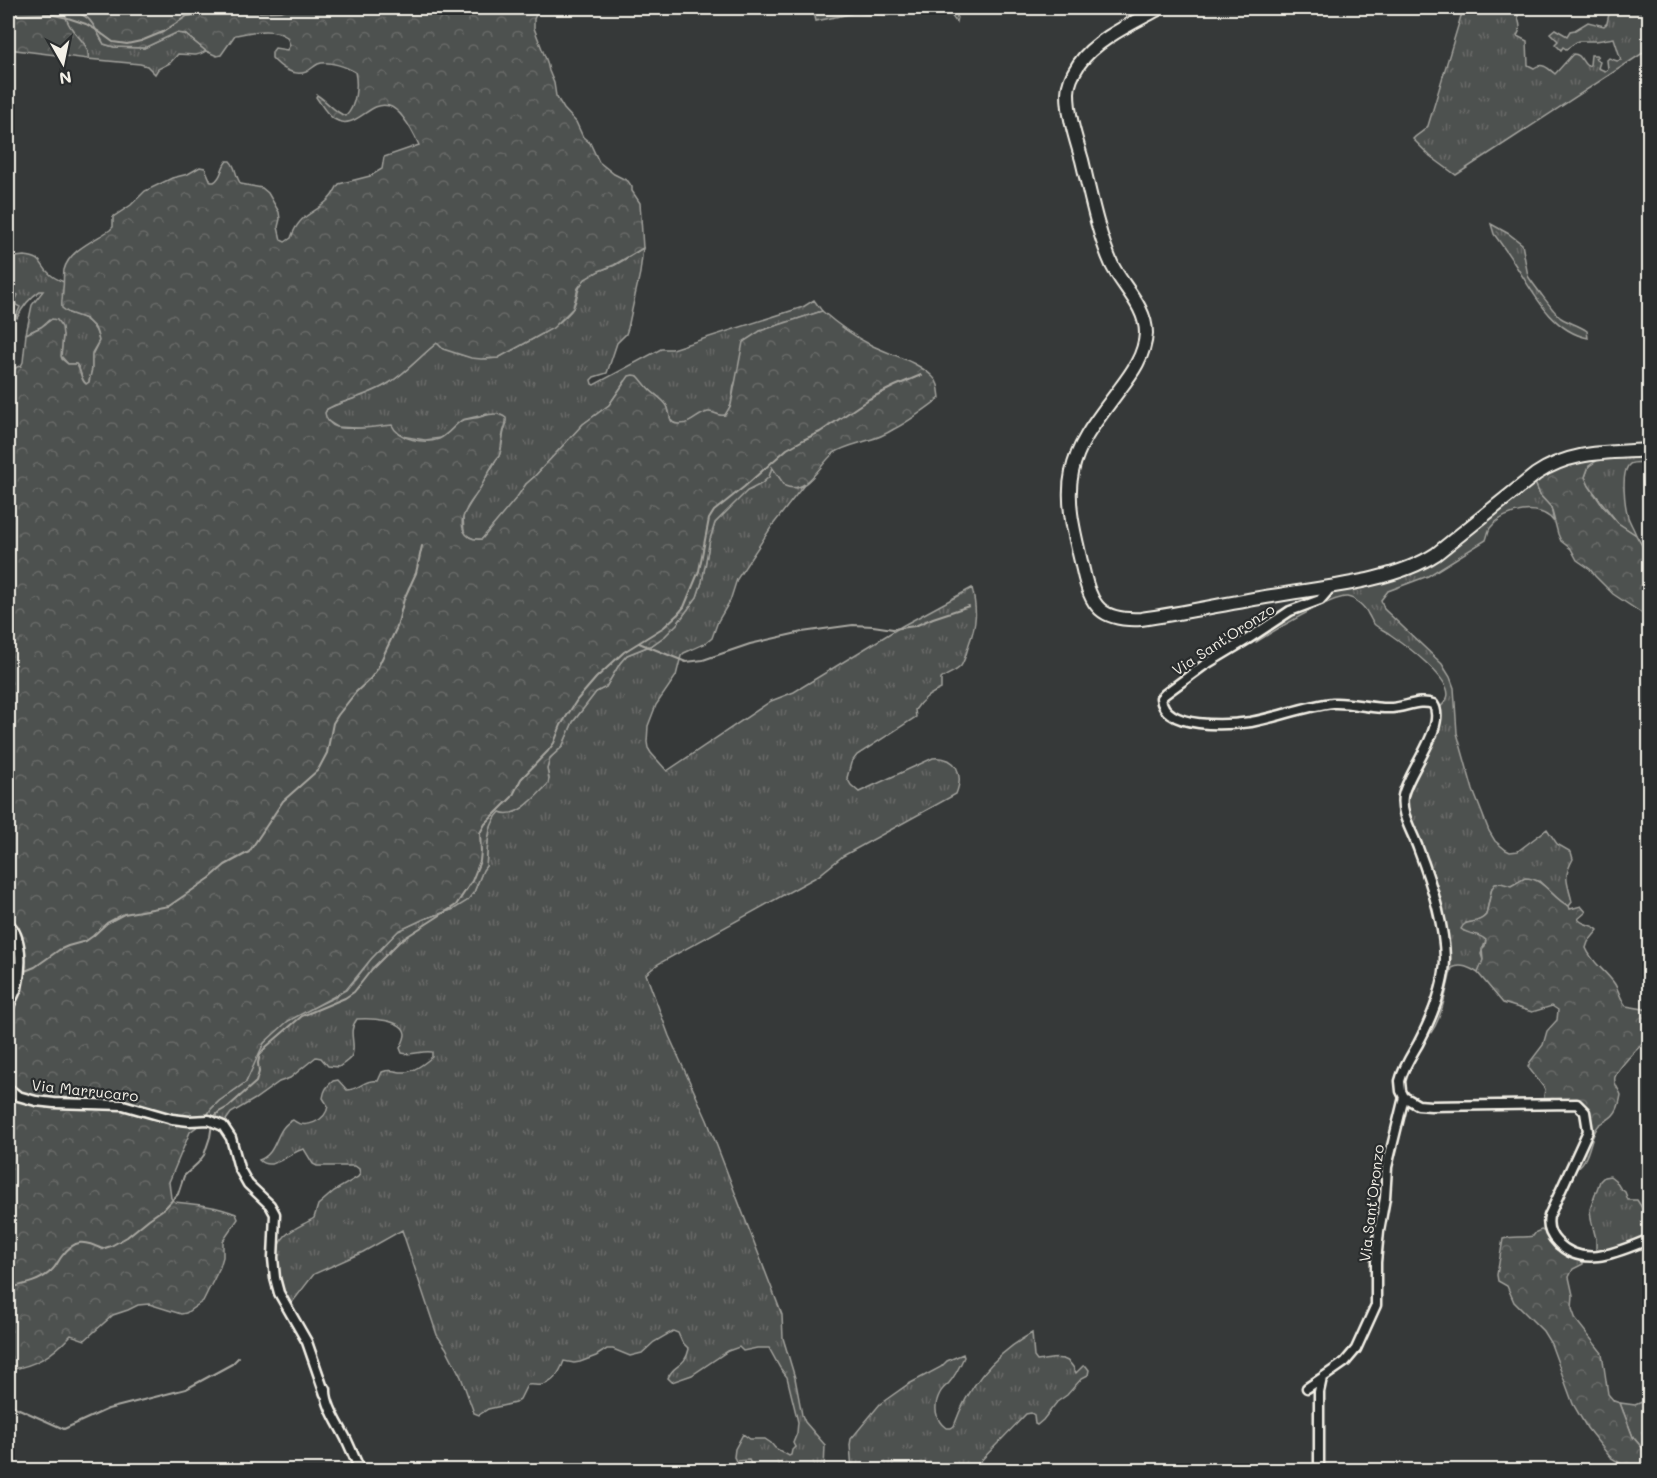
<svg xmlns="http://www.w3.org/2000/svg" width="1657" height="1478" viewBox="0 0 1657 1478" font-family="Mali,sans-serif">
  <style>
    .grass { fill: url(#grass-tufts); stroke: #a1a19c; stroke-width: 1.5 }
    .forest { fill: url(#forest-crowns); stroke: #a1a19c; stroke-width: 1.5 }
    .lines { fill: none; stroke-linecap: round; stroke-linejoin: round }
    .stream { stroke: #a8a7a1; stroke-width: 2 }
    .minor-casing { stroke: #f4f1e8; stroke-width: 13 }
    .primary-casing { stroke: #f4f1e8; stroke-width: 16 }
    .minor { stroke: #2a2d2e; stroke-width: 8 }
    .primary { stroke: #2a2d2e; stroke-width: 12 }
    .labels { text-anchor: middle; dominant-baseline: central; stroke-width: 4.5; stroke-linejoin: round; paint-order: stroke }
    .street-label { font-size: 15px; fill: #f4f1e8; stroke: #2a2d2e }
  </style>
  <defs>
    <pattern id="grass-tufts" width="24" height="20" patternUnits="userSpaceOnUse" patternTransform="scale(1.5)"><rect width="24" height="20" fill="#4e514f"/><path d="M3 7l-1-3M5 7V3M7 7l1-3M15 17l-1-3M17 17v-4M19 17l1-3" fill="none" stroke="#686a68"/></pattern>
    <pattern id="forest-crowns" width="20" height="18" patternUnits="userSpaceOnUse" patternTransform="scale(1.5)"><rect width="20" height="18" fill="#4e514f"/><path d="M2 6a3 3 0 1 1 6 0M12 15a3 3 0 1 1 6 0" fill="none" stroke="#686a68"/></pattern>
  </defs>
  <rect width="100%" height="100%" fill="#363939"/>
  <filter id="ink" filterUnits="userSpaceOnUse"><feTurbulence type="fractalNoise" baseFrequency=".0167" numOctaves="2"/><feDisplacementMap in="SourceGraphic" scale="12" xChannelSelector="R" yChannelSelector="G"/><feConvolveMatrix kernelMatrix="1 2 1 2 8 2 1 2 1" color-interpolation-filters="sRGB"/></filter>
  <g filter="url(#ink)">
    <path class="grass" d="M813,8H962L958,12L956,22L949,12L944,8H900L893,10L888,15L854,13L816,21Z
      M1467,8H1514L1518,11C1516,21 1524,24 1517,36L1527,41L1528,65L1534,68C1542,62 1548,68 1555,74L1573,54C1582,54 1581,62 1587,66L1590,65L1591,55H1596L1598,56L1595,58L1600,62L1598,68L1605,71L1608,69L1607,60L1609,58L1617,61L1621,60L1614,38L1596,41H1578L1566,49L1563,47L1561,50L1555,44L1558,41L1550,33L1555,29L1567,36L1570,31L1575,30L1588,22L1604,26L1607,23L1609,14L1601,8H1649V49L1456,175L1430,156L1413,139C1418,133 1424,132 1428,126L1461,16Z
      M66,10C93,15 91,23 104,44L114,47L144,48L176,33L185,34L206,51C196,58 189,54 178,54L170,63L158,69L155,74L147,66L140,64L88,59C91,43 71,34 66,20C65,17 66,13 66,10Z
      M1491,224L1509,234L1522,244L1528,276C1531,281 1557,316 1561,318C1569,323 1579,325 1587,331L1588,338C1552,331 1534,294 1516,266C1509,255 1502,245 1494,234Z
      M643,248L640,273L628,328L626,334L617,343L607,373L594,377L591,380L592,384L594,385L661,349H672L803,307L814,300L822,311L760,331L734,385L731,405L726,415L721,416C705,406 692,428 676,424C668,422 670,414 668,408C664,399 653,394 647,387C644,384 641,379 638,376L625,381L609,405L583,424L534,477L526,484L517,498L482,539C475,540 469,538 464,533L463,517L465,512L499,456C504,445 501,434 507,423L487,414L462,420L454,428L441,438L425,440L401,436L394,430L337,427L326,420L325,413L327,409C346,400 368,395 387,384C406,374 420,356 437,343C457,355 474,361 498,358C523,343 552,333 571,311C579,301 575,288 586,278C594,271 606,269 615,265C625,260 634,254 643,248Z
      M24,256C46,258 38,265 51,275C54,278 59,280 64,282L63,292L69,313C86,317 96,324 99,341L92,353V369L89,382L87,384C80,381 82,369 76,364H68L61,356L63,335L49,320L41,327L26,334L32,305L43,291H40C29,298 23,306 17,318L16,316L20,307L16,305L15,301L18,295L10,291L12,288L8,285V258Z
      M1649,454V463C1644,463 1635,461 1630,464C1620,471 1625,506 1628,517C1630,523 1634,529 1636,535L1618,523L1589,486L1585,477L1589,466L1602,457Z
      M772,466L797,488L804,485L772,526L737,579L730,601L718,621L712,638L706,643L684,653L681,656L676,676L656,705L648,726L647,742L648,748L651,753L667,771L771,701L794,692L902,626L972,588C977,609 977,623 969,644C967,651 965,660 961,666C956,672 947,674 941,679V689C930,694 922,699 915,710L916,717L857,755L851,763L847,778L851,785L859,792L933,758C957,756 964,774 956,794L843,856L818,876L658,964L646,974L669,1036L707,1120L782,1315L783,1338L795,1378L802,1415L805,1422L825,1445L824,1470H758V1467L752,1466L749,1460L736,1461L734,1457L735,1449L743,1434L750,1439H765L771,1443L775,1448L789,1456L791,1455L792,1450L795,1447L793,1443L797,1433L798,1422L787,1377L780,1368L769,1348H757L743,1351L739,1347L728,1351L692,1375L672,1382L668,1378C673,1364 685,1368 689,1349L682,1342L678,1333L673,1331L654,1342L642,1353L630,1356L613,1349H607L596,1356L580,1362L574,1363L564,1361C560,1372 554,1383 542,1385C537,1386 533,1384 527,1385L520,1399L515,1403L488,1409L479,1415L474,1413L461,1377L446,1348L437,1335L402,1230L363,1252L314,1274L291,1304C280,1285 267,1254 285,1236C293,1228 305,1224 314,1218L318,1205L334,1191L358,1177L360,1174L359,1169L355,1166H317L313,1164L304,1149C291,1151 272,1173 259,1160C279,1153 274,1128 293,1120C305,1130 326,1121 328,1106L323,1098C324,1090 327,1086 333,1081L338,1080L347,1090C358,1090 365,1079 378,1081L382,1072C393,1068 396,1073 406,1072C415,1071 425,1063 432,1057V1052C422,1050 412,1056 402,1053L400,1048C402,1044 405,1039 405,1034C404,1019 369,1018 357,1019C346,1033 358,1045 351,1057C348,1061 343,1064 339,1067L328,1066L321,1058L316,1057L290,1078L279,1082L255,1099L231,1113L224,1123L206,1117L211,1109L219,1101L246,1082L260,1048L271,1035L288,1021L302,1013L337,996L355,980L371,959L398,931L424,919L454,909L474,892L483,870L486,866C488,848 486,825 500,811L515,812L524,807L549,779L547,769L550,758L562,747L573,722L596,692L606,687L620,663L627,655L652,645L665,636L681,619L690,606L697,597L702,582L710,539L715,523L734,503L747,491L752,489Z
      M1534,480L1540,495L1551,507L1554,522C1540,503 1505,510 1491,527C1488,530 1488,535 1486,540L1428,576L1388,591L1381,600L1384,609L1442,664L1450,677L1454,688L1457,733L1473,790L1489,831L1495,841L1506,850L1510,852L1518,851L1547,829L1557,844L1571,852L1573,859C1562,879 1568,882 1572,902L1569,906L1562,903L1539,881L1525,879L1511,886L1492,888L1486,915C1481,922 1474,922 1466,923L1464,931L1481,935L1486,940L1481,954L1483,960L1482,966L1478,973C1470,968 1461,963 1452,968C1446,987 1442,1030 1422,1041L1447,952L1406,813V796L1439,709C1441,706 1446,702 1447,698C1455,681 1404,644 1391,635C1386,631 1380,629 1375,625C1371,622 1371,618 1368,614C1365,607 1355,598 1347,597C1331,596 1272,632 1256,642L1254,639L1284,619L1299,610L1324,600L1339,588L1396,576Z
      M1610,1176L1615,1180L1620,1188L1625,1192L1628,1200H1637C1647,1215 1649,1218 1649,1236L1596,1255V1239L1591,1219L1590,1209L1600,1181L1604,1177Z
      M1032,1333L1034,1357L1037,1361C1054,1359 1068,1352 1076,1373L1083,1366H1086L1089,1370L1088,1375L1082,1378L1067,1395L1057,1402L1043,1420L1037,1425L1035,1424L1034,1415L1031,1413L1026,1414L972,1470H852L850,1445L851,1439L880,1404L907,1385L941,1367L947,1361L963,1354L964,1357C960,1366 956,1375 949,1383C946,1386 942,1389 940,1393C933,1406 935,1420 946,1428H951L954,1426C968,1386 995,1354 1032,1333Z
      M1649,1399V1456L1633,1437L1620,1403L1635,1405Z"/>
    <path class="forest" d="M8,8H539L534,19V28L547,62L549,71L554,83L556,96L564,109L576,122L583,137L590,143L599,162L614,174L628,181L632,187V191L640,203L643,248L614,265L599,271L585,279L578,288L573,308L553,328L498,358L481,359L471,358L443,349L437,343C420,356 407,372 389,383C373,393 353,399 335,405L327,409L325,413C326,420 330,425 337,427C349,431 379,426 392,425C398,440 425,444 439,439C448,435 453,426 461,421C464,419 470,419 475,418C486,416 496,410 506,418C507,425 504,427 503,434C501,442 502,449 499,456C490,466 486,479 479,490C475,497 469,503 466,510C458,525 463,541 482,539L517,497L526,484L534,477L583,424L609,405L629,376L633,375L638,376C642,380 646,386 650,390C655,395 664,400 667,406C671,413 667,423 678,424C692,425 697,414 708,412C715,411 718,417 725,415L731,405L743,342L760,331L822,311C837,324 853,336 871,345C891,355 917,361 933,377C939,382 939,391 940,398C925,409 910,421 894,429C886,434 877,438 869,440C857,444 845,446 834,453C819,465 807,495 785,486L772,467L769,477L761,484L747,491L715,523L710,539L702,582L697,597L677,624L665,636L652,645L627,655L620,663L606,687L596,692L573,722L562,747L550,758L547,769L549,779L548,784C537,795 517,820 500,812C486,826 488,848 486,866L483,870L474,892L467,901L454,909L424,919L398,931L371,959L346,990L288,1021L264,1043L246,1082L219,1101L211,1109L203,1122L190,1132L169,1182L171,1198L175,1202C195,1204 217,1206 236,1214L238,1219L223,1241V1257L220,1267L203,1301L186,1313L181,1314L149,1304L138,1305L128,1310L113,1315L85,1340L71,1335C52,1356 35,1366 8,1370V375L17,367L21,366L23,362L26,334L41,327L52,319L57,320L62,327L63,335L61,356L62,359L68,364H76C81,369 80,380 86,384L89,382L92,369V355L99,341L97,333L95,328L86,319L69,313L62,308C61,301 63,296 63,289C64,283 63,276 64,270C69,250 95,240 110,230L113,227V217L131,205L145,191L172,178L188,174L200,167L205,168L211,182H214C223,177 220,168 227,161H230C237,168 235,177 241,184L262,188L268,193L279,212L280,219L278,227L281,240L285,242L291,238C299,214 312,216 328,200C334,195 335,189 339,184L370,176L382,169L384,157L419,145C380,61 365,139 334,119C326,114 321,104 316,97L317,95C327,101 335,113 346,116C356,106 358,85 355,72C347,67 328,60 318,64C314,66 310,70 306,72C293,77 280,67 272,58V52L275,48L287,50L290,45L287,37C272,27 253,32 235,35L221,55L217,56L206,51L185,34L176,33L144,48L114,47L104,44C92,23 92,14 66,10C66,13 65,17 67,20C71,34 91,43 88,59L8,49Z
      M1602,457L1589,466L1585,477L1589,486L1602,505L1618,523L1636,535L1649,557V618L1613,594L1595,576L1590,569L1577,560L1571,549L1561,541L1558,534L1551,507L1540,495L1534,480L1559,466Z
      M1525,878C1545,878 1552,899 1569,906L1570,909L1581,906L1586,912L1578,919C1584,926 1593,924 1598,930L1588,942L1586,948C1592,963 1605,970 1614,983C1619,990 1620,999 1626,1006L1649,1010V1040C1641,1043 1618,1068 1615,1077C1613,1084 1619,1089 1621,1095C1619,1106 1617,1114 1607,1120C1605,1121 1601,1124 1599,1125C1588,1137 1592,1163 1572,1171L1588,1137L1585,1107L1543,1102L1545,1089L1528,1067L1530,1062L1543,1045L1547,1031L1557,1020L1558,1010L1552,1006L1532,1012L1503,1003L1478,973L1483,960L1482,949L1485,946L1486,940C1479,933 1469,935 1461,929C1465,918 1477,926 1486,915L1492,888L1495,884L1501,883L1511,886Z
      M1541,1230L1546,1232L1549,1242L1555,1249L1583,1262V1264L1573,1269L1569,1277L1573,1295L1572,1309L1576,1320L1602,1353L1608,1394L1614,1401L1620,1403L1633,1437L1649,1456V1470H1631L1610,1457L1587,1428L1573,1404L1551,1344L1543,1331L1514,1302L1507,1286L1498,1281L1497,1275L1503,1239C1513,1236 1522,1238 1533,1236L1536,1232Z"/>
    <g class="lines">
      <path class="stream" d="M825,10L860,8
        M8,13L18,15L49,14L68,18L86,24L98,31L113,42L127,44L141,41L163,32L187,16L211,13L281,11L289,8
        M639,643L686,662L703,660L750,644L802,632L853,625L873,626L893,629L915,626L933,618L969,606
        M8,971L13,972
        M25,971L35,967L59,950L68,946L86,941L93,936L107,923L124,914L169,906L210,878L225,865L249,852L283,801L318,770L327,753L333,723L338,715L356,692L370,679L376,671L397,627L404,599L416,573L422,546
        M214,1117L219,1112L228,1107L256,1082L259,1072L258,1063L260,1054L266,1047L302,1016L345,998L354,992L372,969L400,941L456,905L472,881L480,861L481,851L480,833L485,824L512,797L521,779L548,751L554,743L561,725L577,700L596,678L624,652L664,627L678,614L684,607L699,571L709,519L714,511L744,487L787,449L803,440L820,432L869,399L895,386L921,375
        M8,1288C22,1285 40,1282 51,1271C56,1267 58,1261 62,1256C75,1239 84,1240 102,1249L111,1246L127,1237L149,1219L165,1208L178,1194L184,1176L198,1163L204,1155L210,1137L212,1124
        M8,1404L64,1429L108,1409L186,1389L232,1364L239,1357"/>
      <defs>
        <path id="minor" d="M8,923C23,937 22,968 17,988C14,995 10,1003 8,1010
          M8,1088L18,1096L36,1101L54,1103L123,1105L172,1119L189,1121L209,1120L223,1126L231,1138L239,1168L248,1184L270,1205L275,1214L273,1258L275,1278L279,1293L307,1342L325,1394
          M1404,1097L1418,1105L1431,1106L1577,1104L1585,1112L1588,1131L1549,1216C1547,1226 1549,1234 1557,1242C1583,1270 1620,1251 1650,1239
          M1307,1388L1322,1378
          M326,1389C325,1406 341,1427 348,1443C352,1452 356,1461 360,1470
          M1319,1470V1392L1322,1378L1345,1362L1356,1349L1376,1305V1262L1379,1231L1385,1198L1387,1167L1404,1097L1401,1091L1400,1081C1403,1068 1411,1056 1418,1044C1431,1019 1445,987 1445,958C1444,922 1431,882 1418,848C1412,831 1400,814 1403,796C1407,773 1448,725 1433,704C1420,699 1406,707 1392,708C1372,709 1352,702 1333,703C1305,706 1279,717 1251,722C1229,725 1164,730 1161,698L1165,694L1203,666L1248,639L1290,611L1320,600L1327,592L1331,586"/>
        <path id="primary" d="M1160,8C1135,22 1096,39 1079,64C1073,73 1068,83 1068,93C1068,116 1076,139 1082,160C1090,193 1098,234 1112,265C1123,287 1146,307 1146,333C1145,355 1132,373 1119,390C1101,415 1078,441 1072,472C1065,504 1076,539 1083,570C1091,607 1101,621 1141,619C1185,613 1228,603 1272,596C1323,587 1393,582 1436,554L1536,474C1571,450 1609,453 1650,450"/>
      </defs>
      <use href="#minor" class="minor-casing"/>
      <use href="#primary" class="primary-casing"/>
      <use href="#minor" class="minor"/>
      <use href="#primary" class="primary"/>
    </g>
  </g>
  <g class="labels">
    <g class="street-label">
      <text transform="translate(1223 639) rotate(-33)">Via Sant'Oronzo</text>
      <text transform="translate(85 1090) rotate(6)">Via Marrucaro</text>
      <text transform="translate(1371 1203) rotate(-83)">Via Sant'Oronzo</text>
    </g>
  </g>
  <rect width="1657" height="1478" fill="none" stroke="#2a2d2e" stroke-width="30"/>
  <rect x="15" y="15" width="1627" height="1448" fill="none" stroke="#f4f1e8" stroke-width="2" filter="url(#ink)"/>
  <g transform="translate(63 63) rotate(171)" stroke="#2a2d2e" stroke-width="4.5" paint-order="stroke">
  <path d="M0-4.5L10 22L0 15L-10 22Z" fill="#f4f1e8"/>
  <text y="-9" font-size="16" font-weight="bold" text-anchor="middle" fill="#f4f1e8">N</text>
  </g>
</svg>
